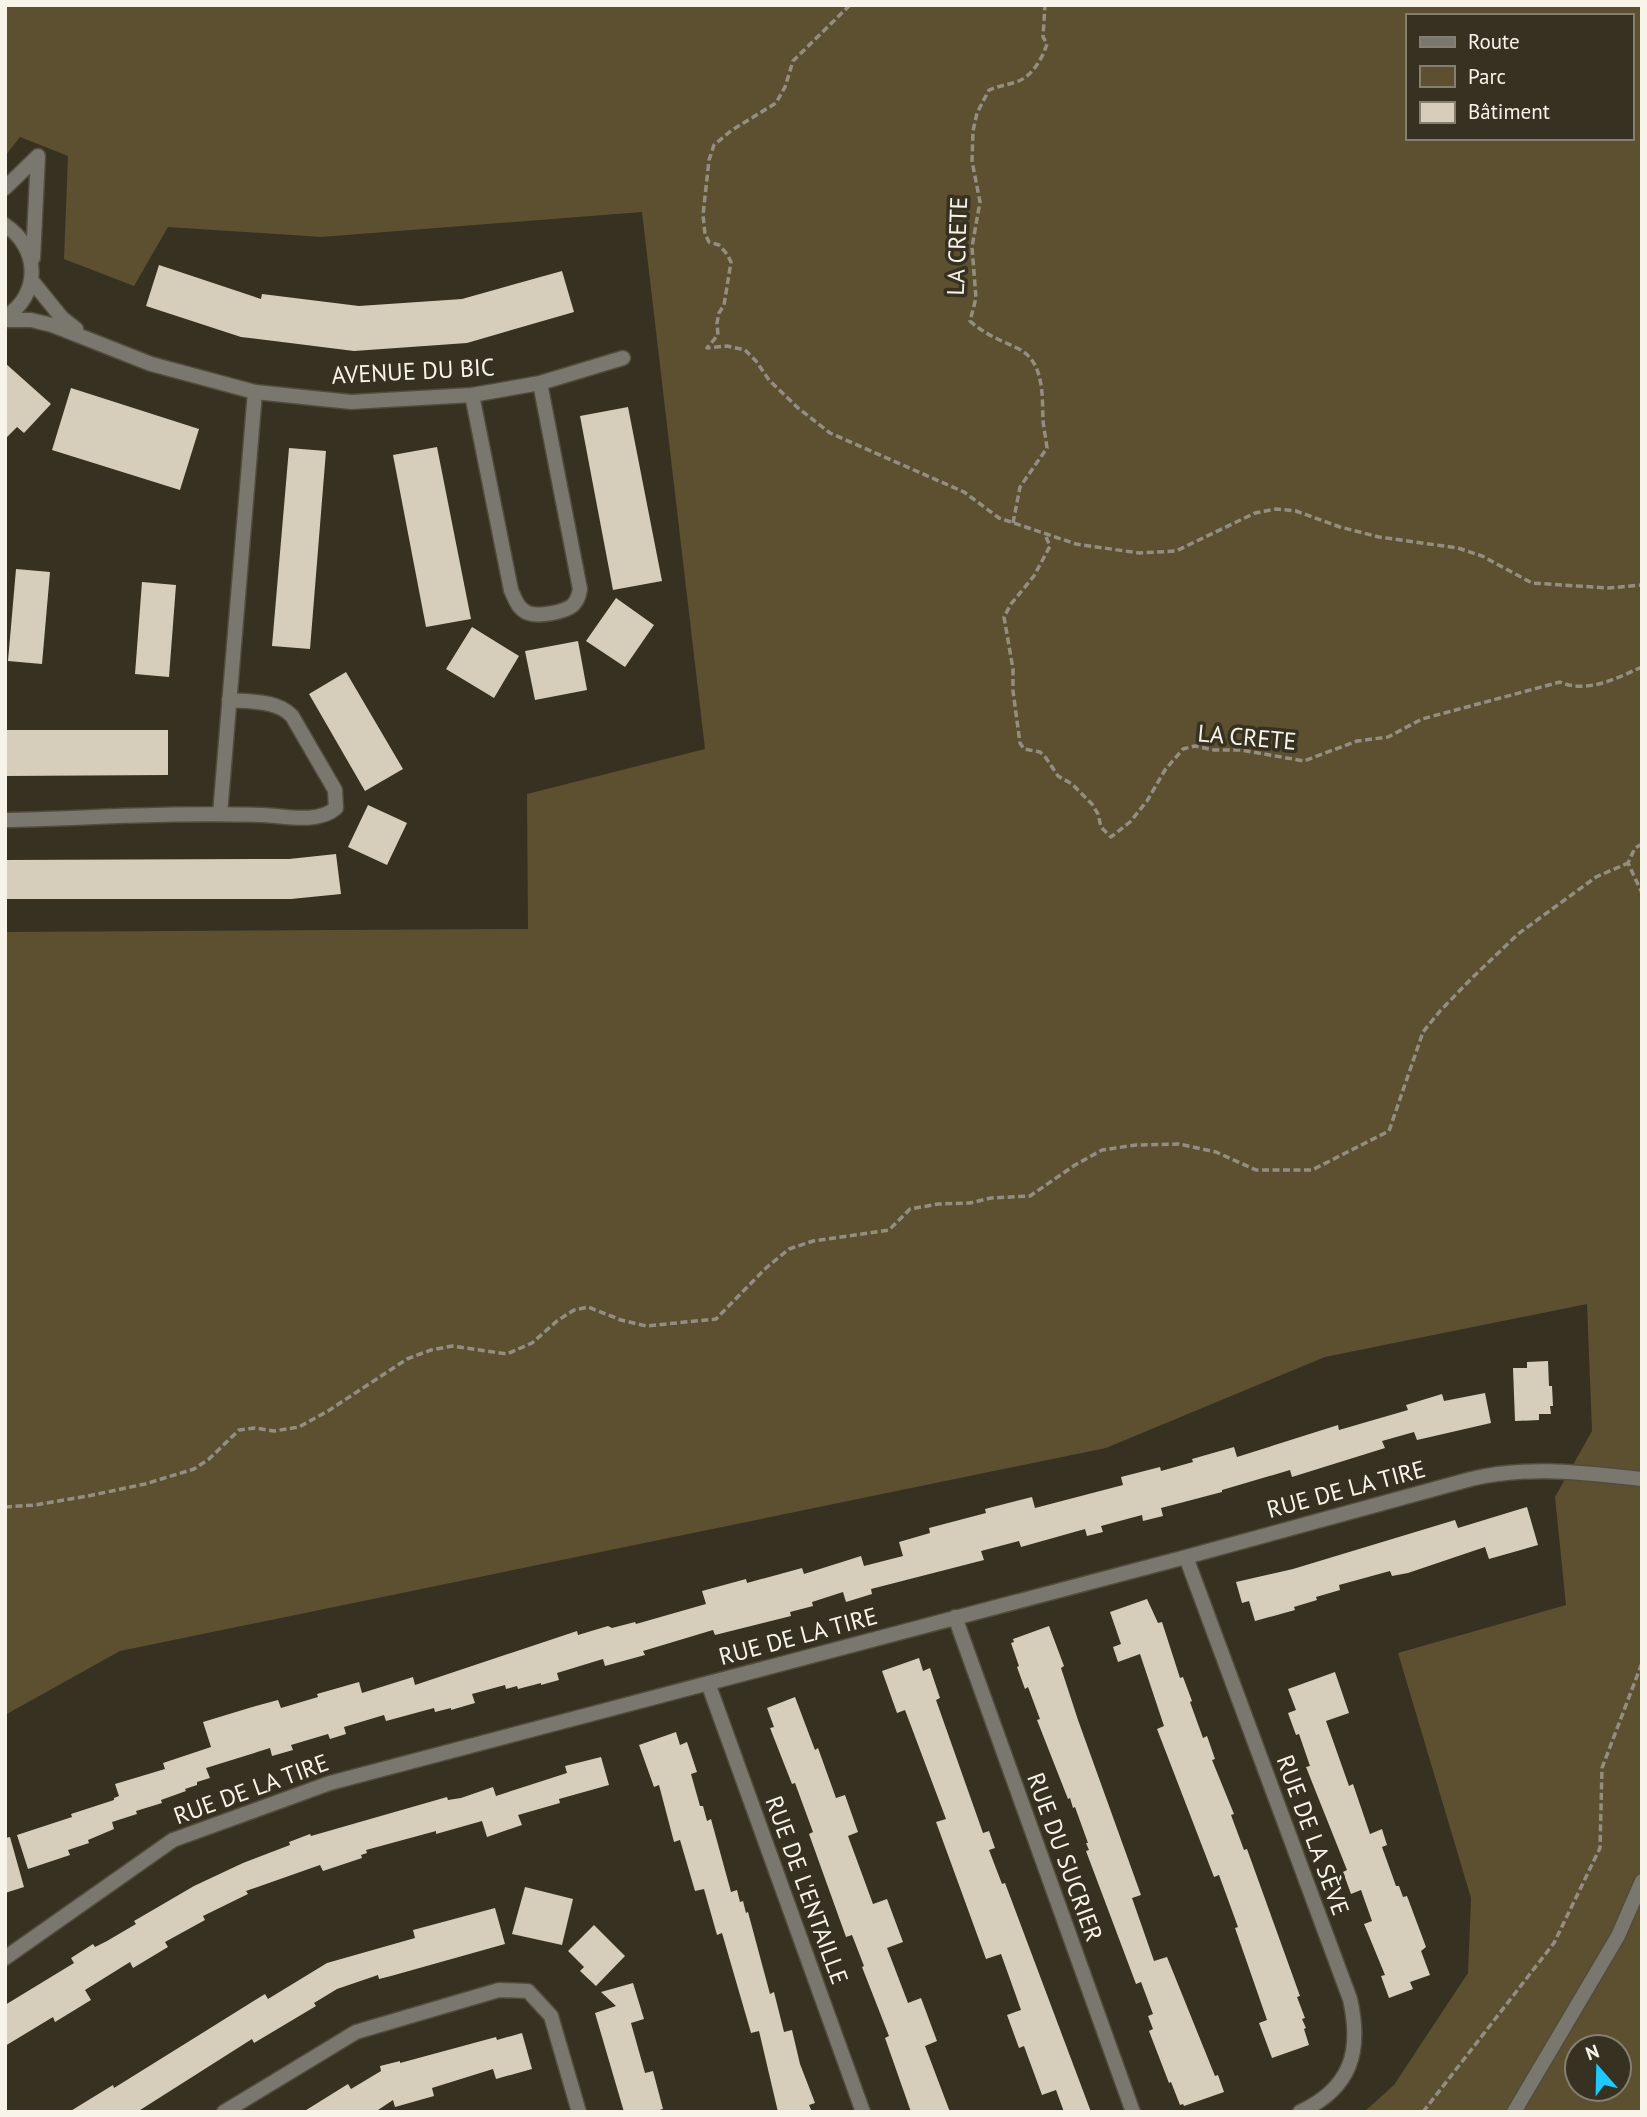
<svg xmlns="http://www.w3.org/2000/svg" width="1647" height="2117" viewBox="0 0 1647 2117" font-family="'PT Sans',sans-serif">
  <style>
    .green { fill: #5c5030; fill-rule: evenodd }
    .building { fill: #d6ceba }
    .lines { fill: none; stroke-linecap: round; stroke-linejoin: round }
    .minor-casing { stroke: #524c3d; stroke-width: 17 }
    .tertiary-casing { stroke: #524c3d; stroke-width: 17 }
    .path { stroke: #938e81; stroke-width: 3.5; stroke-dasharray: 7 3.5; stroke-linecap: butt }
    .minor { stroke: #7a776f; stroke-width: 14 }
    .tertiary { stroke: #7a776f; stroke-width: 14 }
    .labels { text-anchor: middle; dominant-baseline: central; stroke-width: 7; stroke-linejoin: round; paint-order: stroke }
    .street-label { font-size: 24px; fill: #f8f4ea; stroke: #373121 }
  </style>
  <rect width="100%" height="100%" fill="#373121"/>
  <path class="green" d="M5,5H1642V2112H1364L1394,2085L1468,1973L1471,1898L1398,1653L1566,1605L1555,1497L1592,1431L1587,1304L1325,1357L1106,1448L120,1651L5,1715V932L528,929L527,794L705,749L642,212L321,237L168,227L134,286L64,259L68,156L20,137L5,156ZM1407,16H1631V138H1407ZM1577,2047H1619V2089H1577Z"/>
  <path class="building" d="M159,265L261,299L262,294L359,306L462,299L562,271L574,312L467,343L354,351L241,337L146,306Z
    M5,363L51,404L24,433L17,427L5,439Z
    M71,388L199,429L180,490L52,450Z
    M628,407L662,581L613,590L580,416Z
    M437,447L471,619L426,627L393,455Z
    M289,448L326,451L310,649L272,646Z
    M16,569L50,572L42,664L8,661Z
    M142,582L176,585L169,677L135,674Z
    M616,598L654,625L625,667L586,641Z
    M472,627L519,656L494,698L446,669Z
    M578,641L587,690L535,700L525,651Z
    M346,672L403,769L365,791L309,694Z
    M5,730H168V775L5,776Z
    M368,805L407,823L387,865L348,847Z
    M336,854L341,894L291,899H5V860L289,859Z
    M1548,1361L1549,1386H1552L1553,1406H1550L1551,1414H1539V1420L1515,1421L1513,1368H1527V1362Z
    M1485,1393L1491,1423L1417,1440L1414,1432L1382,1441L1385,1448L1292,1477L1290,1470L1222,1490V1492L1161,1508L1163,1516L1143,1521L1142,1515L1101,1526L1103,1532L1087,1536L1085,1529L1021,1547L1019,1541L981,1551L984,1560L871,1589L872,1594L846,1602L843,1592L812,1602L813,1606L790,1612L791,1616L715,1635L713,1630L643,1651L645,1655L605,1666L603,1659L557,1673L559,1680L541,1685V1683L518,1689L517,1686L506,1689L505,1685L472,1694L475,1703L451,1710V1708L435,1712L434,1708L386,1721L384,1715L344,1727L346,1734L330,1739L328,1734L291,1745L293,1750L272,1756L270,1748L206,1768L210,1778L197,1782V1785L185,1789L186,1791L161,1800L162,1803L136,1811L137,1814L112,1822L114,1829L88,1840L89,1843L68,1850L70,1855L28,1869L17,1835L72,1817L71,1814L114,1800V1798L119,1796L115,1784L165,1769L163,1763L211,1747L203,1722L249,1708L278,1700L281,1708L318,1697L317,1694L359,1682L362,1693L413,1677L415,1685L577,1631L578,1635L608,1626L612,1628L635,1622L636,1624L706,1604L702,1591L746,1579L747,1583L802,1568L804,1574L861,1556L864,1566L903,1556L899,1542L930,1533L929,1528L986,1513L985,1509L1032,1497L1035,1508L1123,1485L1121,1477L1160,1467L1161,1471L1193,1462L1192,1459L1234,1447L1237,1457L1338,1425L1339,1430L1408,1410L1406,1405L1442,1394L1444,1401Z
    M1527,1507L1538,1545L1489,1559L1485,1547L1408,1573L1392,1576L1390,1571L1339,1585L1340,1590L1316,1597L1317,1600L1294,1607L1295,1610L1255,1621L1249,1601L1242,1603L1236,1582L1293,1569L1455,1520L1458,1528Z
    M1147,1599L1158,1623L1162,1622L1180,1678L1183,1677L1192,1701L1190,1702L1203,1738L1207,1736L1215,1759L1212,1760L1234,1814L1231,1815L1244,1850L1247,1849L1300,1996L1297,1997L1305,2018L1302,2019L1306,2028L1304,2029L1309,2045L1272,2058L1259,2023L1267,2020L1235,1928L1238,1927L1219,1875L1214,1877L1157,1729L1164,1726L1140,1654L1118,1662L1113,1647L1121,1644L1110,1612Z
    M1049,1626L1064,1666L1061,1668L1078,1720L1141,1895L1132,1898L1154,1961L1167,1957L1215,2076L1218,2075L1224,2092L1184,2106L1183,2104L1180,2105L1171,2082L1169,2083L1149,2031L1153,2029L1148,2016L1153,2014L1141,1982L1136,1984L1086,1851L1089,1850L1086,1843H1088L1075,1807L1073,1808L1070,1798L1068,1799L1037,1720L1040,1719L1028,1687L1025,1689L1017,1667L1019,1666L1011,1643L1014,1642L1013,1639Z
    M919,1658L923,1671L930,1668L940,1698L936,1700L983,1833L989,1831L995,1848L989,1850L1002,1884L1005,1883L1091,2112H1064L1056,2090L1042,2095L1024,2046L1019,2048L1007,2015L1021,2010L1001,1954L986,1959L936,1822L946,1819L905,1710L897,1713L882,1671Z
    M1335,1672L1349,1713L1326,1721L1349,1786L1353,1784L1370,1834L1382,1829L1387,1845L1382,1847L1396,1886H1399L1403,1897L1407,1896L1426,1947L1421,1951L1430,1975L1410,1982L1413,1989L1389,1998L1381,1976L1385,1975L1364,1924L1372,1921L1361,1890L1351,1894L1343,1872L1347,1870L1306,1767L1310,1766L1299,1734L1296,1735L1288,1713L1296,1710L1288,1689Z
    M795,1697L815,1750L818,1748L836,1798L845,1795L858,1832L848,1836L873,1904L887,1899L903,1942L887,1948L908,2003L921,1998L937,2041L925,2046L950,2112H911L885,2038L889,2036L862,1967L864,1966L852,1935L846,1937L809,1834L813,1832L795,1783L792,1784L770,1728L774,1727L767,1708Z
    M676,1732L680,1745L687,1742L697,1772L691,1774L700,1806H703L707,1821L711,1819L731,1892L737,1890L740,1902L743,1901L746,1913L748,1912L770,1994L774,1992L784,2032L792,2030L800,2064L815,2103L809,2105L812,2112H778L759,2031L751,2033L722,1933L717,1935L704,1889L695,1891L680,1840L674,1842L659,1785L654,1787L639,1745Z
    M601,1757L609,1785L559,1799L560,1803L518,1815L522,1825L487,1837L482,1821L436,1834V1831L366,1850L367,1853L361,1855L362,1858L323,1871L320,1865L246,1891L248,1894L203,1916L205,1920L165,1942L168,1947L133,1968L130,1962L85,1990L91,2000L55,2022L53,2017L5,2046V2005L74,1963L71,1958L93,1944L95,1947L107,1941L136,1924L134,1921L194,1886L243,1863L290,1845L289,1842L310,1834L311,1836L447,1797L448,1800L461,1798L493,1787L496,1796L567,1773L565,1766Z
    M10,1837L24,1887L5,1893V1838Z
    M525,1887L573,1899L562,1945L512,1934Z
    M495,1908L505,1944L391,1976L379,1979L378,1975L337,1989L314,2003L316,2006L254,2043L252,2039L137,2112H69L113,2085L114,2088L265,1994L268,1999L327,1963L415,1938L413,1930Z
    M594,1925L625,1956L596,1986L580,1971L584,1967L568,1951Z
    M633,1983L644,2019L631,2023L645,2073L653,2071L663,2109L652,2112H624L595,2013L616,2006L601,1992Z
    M522,2033L532,2069L496,2079L493,2069L432,2088L434,2096L395,2107L393,2100L375,2112H303L348,2084L351,2089L381,2071L380,2066L400,2061V2063L496,2037L497,2040Z"/>
  <g class="lines">
    <defs>
      <path id="minor" d="M472,395L511,590C515,599 518,609 528,613C539,617 565,612 573,605C578,600 579,595 580,589L540,383
        M220,814L255,392
        M5,820C91,818 177,812 263,815C285,816 318,824 336,808L335,790L292,716C277,700 250,702 229,700
        M1186,1557L1350,1999C1362,2052 1351,2088 1300,2112
        M955,1617L1133,2112
        M708,1683L863,2112
        M5,1958L173,1840L330,1783L1186,1557L1471,1479C1529,1465 1584,1473 1642,1479
        M224,2112L356,2032L499,1990L528,1991L551,2016L579,2112"/>
      <path id="tertiary" d="M5,188L38,156
        M5,225C40,248 41,295 5,317
        M33,258L38,156
        M32,281L62,318L76,329
        M5,320H31L52,325L151,364L255,392L351,402L472,395L540,383L623,358
        M1514,2112L1618,1936L1642,1881"/>
    </defs>
    <use href="#minor" class="minor-casing"/>
    <use href="#tertiary" class="tertiary-casing"/>
    <path class="path" d="M850,5L793,61L785,87L776,103L732,130L714,145L709,160L703,215L705,234L709,242L719,245L727,254L731,262L724,305L719,313L717,323L718,335L707,348L727,346L745,350L756,361L769,380L798,408L830,433L964,492L999,518L1076,544L1139,553L1176,551L1255,513L1276,509L1296,511L1340,527L1379,537L1458,548L1482,556L1532,583L1608,588L1642,585
      M1013,523L1020,487L1047,448C1046,439 1044,430 1043,421C1042,396 1045,361 1017,348C1000,340 984,334 970,321L976,298L972,247L980,202L972,161L973,131L977,113L989,90C998,86 1007,85 1016,82C1032,77 1042,59 1047,44L1043,37L1045,5
      M1046,537L1050,546L1034,576L1011,604L1004,617L1013,669V691L1020,743L1024,749L1040,752L1046,758L1058,776L1072,784L1092,804L1098,814L1101,827L1111,837L1130,822L1147,801L1165,770L1183,749L1195,746L1214,750H1241L1304,761L1357,741L1388,737L1422,719L1560,682C1587,694 1617,678 1642,667
      M1642,844L1635,848L1628,863L1642,893
      M5,1507L35,1505L88,1496L145,1484L194,1469L209,1459L239,1430L255,1428L274,1431L299,1427L328,1411L407,1359L431,1350L452,1346L507,1354L532,1343L557,1321L574,1310L588,1307L621,1320L646,1326L716,1319L766,1268L789,1249L813,1241L889,1230L910,1209L938,1204L970,1203L991,1198L1030,1196L1075,1165L1102,1150L1136,1145L1179,1144L1216,1152L1256,1170H1312L1389,1131L1423,1032L1440,1011L1471,979L1518,934L1596,877L1628,863
      M1423,2112L1554,1943L1600,1848L1602,1768L1642,1663"/>
    <use href="#minor" class="minor"/>
    <use href="#tertiary" class="tertiary"/>
  </g>
  <g class="labels">
    <g class="street-label">
      <text transform="translate(957 246) rotate(-88)">LA CRETE</text>
      <text transform="translate(413 371) rotate(-3)">AVENUE DU BIC</text>
      <text transform="translate(1247 737) rotate(5)">LA CRETE</text>
      <text transform="translate(1346 1489) rotate(-15)">RUE DE LA TIRE</text>
      <text transform="translate(798 1636) rotate(-15)">RUE DE LA TIRE</text>
      <text transform="translate(251 1789) rotate(-20)">RUE DE LA TIRE</text>
      <text transform="translate(1313 1835) rotate(70)">RUE DE LA SÈVE</text>
      <text transform="translate(1065 1857) rotate(70)">RUE DU SUCRIER</text>
      <text transform="translate(807 1890) rotate(70)">RUE DE L'ENTAILLE</text>
    </g>
  </g>
  <rect width="1647" height="2117" fill="none" stroke="#f8f4ea" stroke-width="14"/>
  <rect x="1406" y="14" width="228" height="126" fill="#373121" stroke="#847f71" stroke-width="2"/>
  <rect x="1420" y="37" width="35" height="10" fill="#7a776f" stroke="#847f71" stroke-width="2"/>
  <text x="1468" y="49" font-size="21" fill="#f8f4ea">Route</text>
  <rect x="1420" y="66" width="35" height="21" fill="#5c5030" stroke="#847f71" stroke-width="2"/>
  <text x="1468" y="84" font-size="21" fill="#f8f4ea">Parc</text>
  <rect x="1420" y="102" width="35" height="21" fill="#d6ceba" stroke="#847f71" stroke-width="2"/>
  <text x="1468" y="119" font-size="21" fill="#f8f4ea">Bâtiment</text>
  <g transform="translate(1598 2068) rotate(340)"><circle r="33" fill="#373121" stroke="#847f71" stroke-width="2"/>
  <path d="M0-5L12 26L0 18L-12 26Z" fill="#1fc9fd"/>
  <text y="-10" font-size="19" font-weight="bold" text-anchor="middle" fill="#f8f4ea">N</text>
  </g>
</svg>
